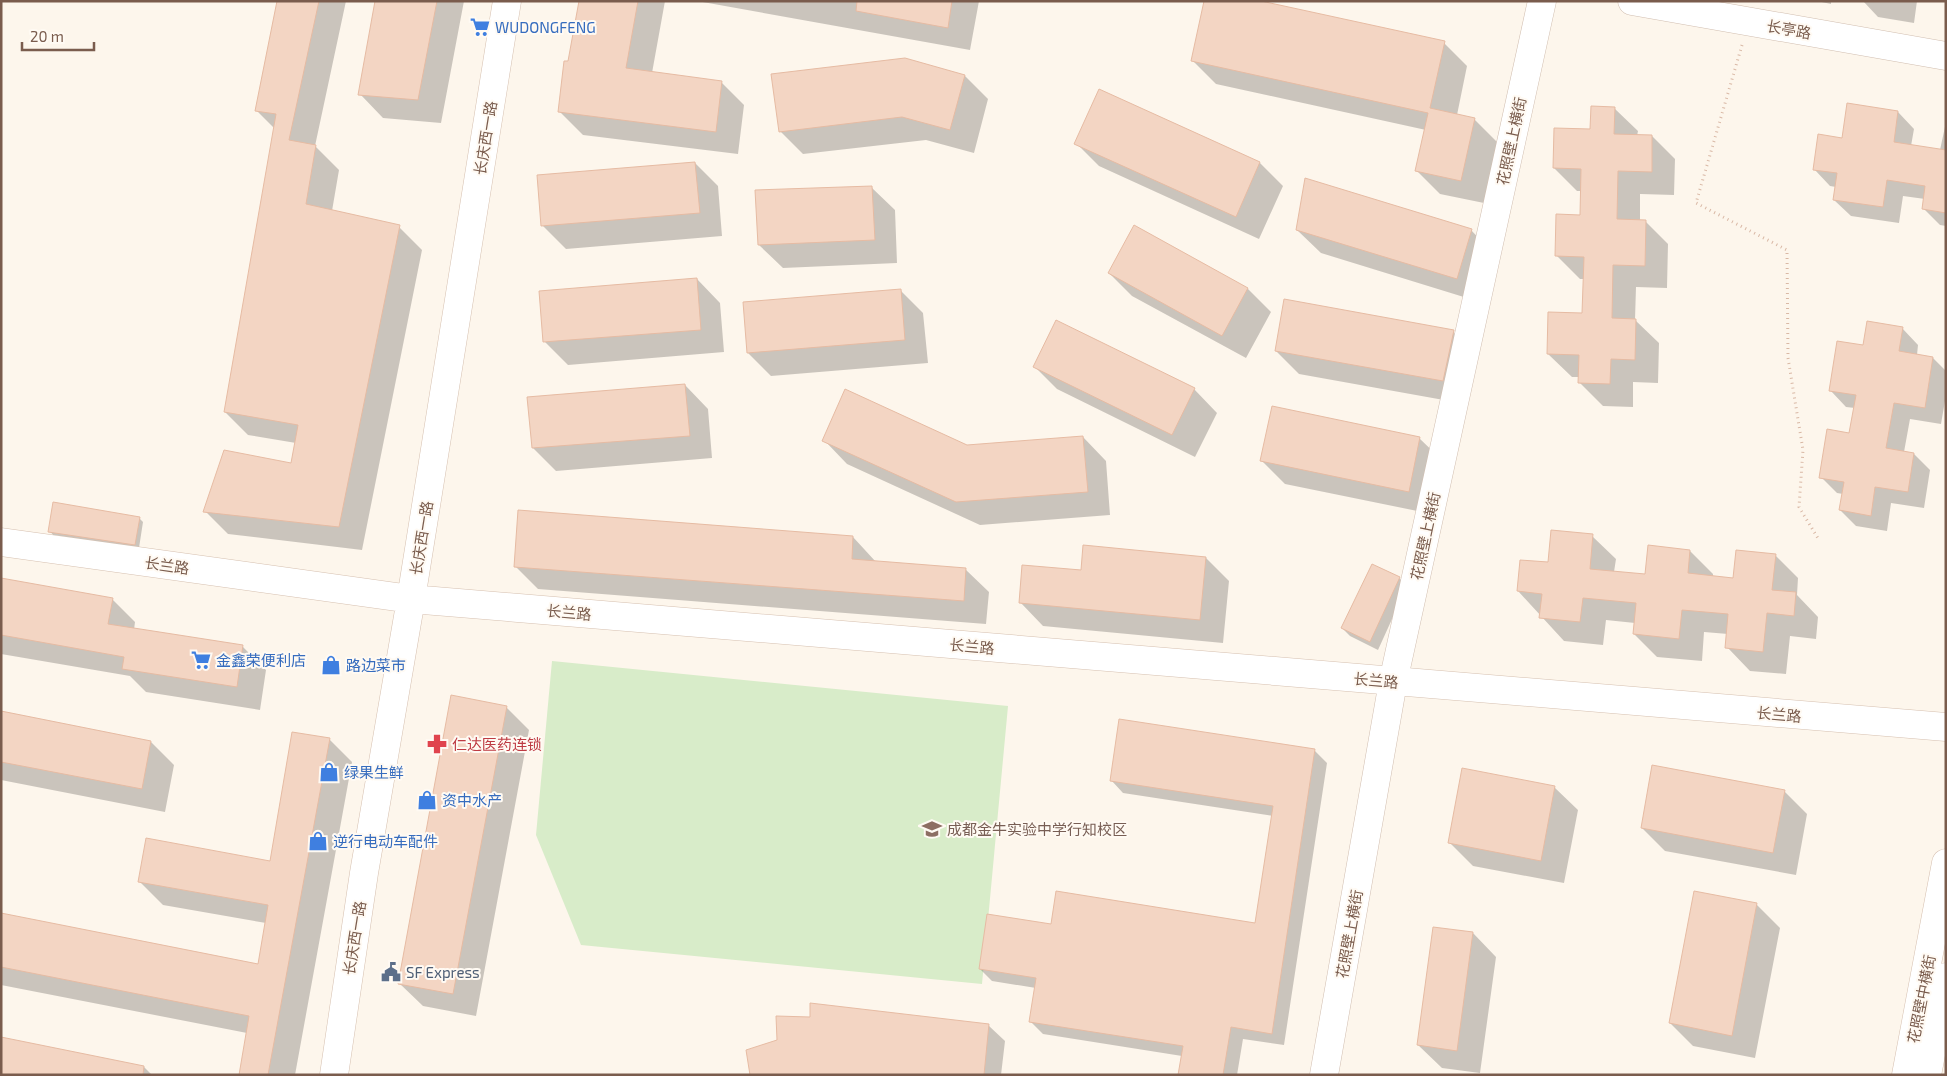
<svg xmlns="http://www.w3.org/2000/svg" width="1947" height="1076" viewBox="0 0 1947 1076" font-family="'Exo 2','Noto Sans SC',sans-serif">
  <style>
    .green { fill: #d8ecc9 }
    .shadow { fill: #0003 }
    .building { fill: #f3d5c3; stroke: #e6bba3 }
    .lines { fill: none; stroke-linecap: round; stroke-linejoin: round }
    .street-casing { stroke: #d1beb0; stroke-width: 29 }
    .secondary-casing { stroke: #d6c0b0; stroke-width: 29 }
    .path { stroke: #d9b8a5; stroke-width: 3; stroke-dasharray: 1 4; stroke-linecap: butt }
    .street { stroke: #fff; stroke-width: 28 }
    .secondary { stroke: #fff; stroke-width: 28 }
    .labels { text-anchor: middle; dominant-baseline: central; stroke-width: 4; stroke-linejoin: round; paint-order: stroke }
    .shop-label { font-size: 15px; fill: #366cbe; stroke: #fffaf3; text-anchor: start }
    .street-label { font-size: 15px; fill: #7a5c4d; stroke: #fffaf3 }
    .health-label { font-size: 15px; fill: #be3a42; stroke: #fffaf3; text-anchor: start }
    .education-label { font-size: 15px; fill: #785e54; stroke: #fffaf3; text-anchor: start }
    .service-label { font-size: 15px; fill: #4e5e75; stroke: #fffaf3; text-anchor: start }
  </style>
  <rect width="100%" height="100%" fill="#fdf6ec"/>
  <path class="green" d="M552,661L1008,706L982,984L581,945L536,835Z"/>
  <path class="shadow" d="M278,1H346L315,146L339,170L332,211L399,227L422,250L362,550L228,534L205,511L292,464L296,443L248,435L225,412L275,129L257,111Z
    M376,1H464L441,123L383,118L360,94Z
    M580,1H665L652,73L721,82L744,105L738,154L583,135L560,112Z
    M697,1H979L970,50Z
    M1817,1H1831V4Z
    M1863,1H1917L1914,23L1878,17Z
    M1444,43L1467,66L1457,115L1474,119L1497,142L1484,203L1440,194L1417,171L1426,130L1216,84L1193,61Z
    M965,76L988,99L974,153L926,140L803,154L780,131Z
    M1100,91L1260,163L1283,186L1259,239L1099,166L1076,143Z
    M1614,108L1638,131L1637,136H1652L1675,159L1674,195L1640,194V221H1645L1668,244L1667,288L1636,287L1635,320L1659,343L1658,383L1633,382V407L1603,406L1580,383V377H1572L1548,354L1583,314L1584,279H1580L1556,255L1581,216L1582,191H1577L1554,168Z
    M1898,112L1914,129L1911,146L1940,150L1946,122V226L1940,225L1923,208L1925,199L1903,196L1899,223L1851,216L1834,200L1836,187L1830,186L1814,169L1843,139Z
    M695,163L718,186L722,236L566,249L543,226Z
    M871,187L895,210L897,263L783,268L759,245Z
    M1135,226L1248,289L1271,312L1246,358L1132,296L1109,273Z
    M1297,230H1471L1494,254L1480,302L1321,253Z
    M697,279L720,303L724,352L568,365L545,342Z
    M900,290L923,313L928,363L771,376L748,353Z
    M1902,328L1918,345L1917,355L1933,358L1946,371V395L1941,424L1910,419L1904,452L1914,454L1930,470L1924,508L1891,503L1887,531L1856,526L1840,510L1843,494L1837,493L1821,477L1850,435L1855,408L1846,407L1830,390L1864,346Z
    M1453,332L1476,355L1466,404L1299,374L1276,351Z
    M1034,366L1194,389L1217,413L1195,457L1057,389Z
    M685,385L708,409L712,458L556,471L533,448Z
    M1083,437L1106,461L1110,515L980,525L847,464L824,440L967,446Z
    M1419,438L1443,461L1432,514L1285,484L1262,461Z
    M139,518L143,522L139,548L53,535L50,531Z
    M1592,536L1616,559L1614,572L1647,575L1690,551L1713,574V577L1734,579L1775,555L1798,578L1797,595L1818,617L1816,639L1790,636L1786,674L1750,671L1727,647L1728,634L1704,632L1702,661L1657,657L1634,634L1635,623L1606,620L1603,645L1564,641L1518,591L1549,564Z
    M853,537L876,562L965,569L989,592L986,624L538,589L515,566Z
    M1206,558L1229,581L1223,643L1043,626L1020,602L1082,572Z
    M1399,578L1407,586L1378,650L1350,636L1342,628Z
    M1,579L112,599L135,622L134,630L243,647L266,670L260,710L146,692L130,676L1,654Z
    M506,707L529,730L476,1016L423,1006L399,983Z
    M1,713L151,742L174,765L165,812L1,780Z
    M1120,720L1315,751L1327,763L1284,1045L1243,1039L1237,1075H1180L1182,1056L1043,1034L1031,1022L1036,988L992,981L980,969L1052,926L1256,924L1273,816L1123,793L1111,780Z
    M329,739L352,762L295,1075H240L247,1033L1,985V915L259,965L266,923L163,905L140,882L271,862Z
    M1554,787L1578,810L1564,883L1473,866L1450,843Z
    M1784,791L1807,814L1796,875L1665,851L1642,828Z
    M1757,905L1780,928L1755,1058L1693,1046L1670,1023Z
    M1473,933L1496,957L1480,1073L1442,1068L1418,1045Z
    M988,1025L1005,1041L1001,1075H751L779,1040Z
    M1,1038L144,1067L152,1075H1Z"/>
  <path class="building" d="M277,1H319L289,140L316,145L306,204L400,225L339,527L203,512L224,450L291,463L298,425L224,412L276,114L255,111Z
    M375,1H437L418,100L358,95Z
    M579,1H638L626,68L722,81L716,132L558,112L564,61H568Z
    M857,1H952L948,28L856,11Z
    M1204,1H1261L1445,41L1430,108L1475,118L1461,181L1415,171L1428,113L1191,61Z
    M905,58L965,75L950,130L902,117L779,132L771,74Z
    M1099,89L1260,162L1236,217L1074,144Z
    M1847,103L1898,111L1894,142L1946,150V213L1922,209L1925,186L1887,180L1883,207L1833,200L1837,173L1813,170L1818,134L1842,138Z
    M1591,106L1615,107L1614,134L1652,135V172L1618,171L1617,219L1646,220L1645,266L1613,265L1612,318L1636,319L1635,360L1611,359L1610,384L1578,383L1579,355L1547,354L1548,312L1582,313L1584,257L1555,256L1556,214L1580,215L1581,169L1553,168L1554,128L1590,129Z
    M695,162L700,213L541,226L537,175Z
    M1305,178L1472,229L1457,279L1296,230Z
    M872,186L875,240L758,245L755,190Z
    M1134,225L1248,288L1222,336L1108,273Z
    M697,278L701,330L543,342L539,291Z
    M901,289L905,340L747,353L743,302Z
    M1284,299L1454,330L1443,381L1275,351Z
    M1056,320L1195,388L1172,435L1033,367Z
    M1867,321L1903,327L1899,351L1933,357L1925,408L1894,403L1886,448L1914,453L1908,492L1875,487L1871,516L1839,510L1844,482L1819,478L1827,429L1849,433L1856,395L1829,391L1837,341L1863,345Z
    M685,384L690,436L532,448L527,397Z
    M845,389L967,445L1083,436L1088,492L956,502L822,441Z
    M1272,406L1420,437L1409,492L1260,461Z
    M53,502L140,517L135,545L48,532Z
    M518,510L853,536L852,559L966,568L964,601L514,567Z
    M1551,530L1593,534L1590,569L1645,574L1648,545L1690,550L1688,573L1733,578L1736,550L1776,554L1772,590L1796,592L1794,616L1767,613L1763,652L1725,648L1728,614L1682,610L1679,639L1633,634L1636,603L1583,598L1580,622L1539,618L1542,594L1517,591L1520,560L1548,562Z
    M1083,545L1206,557L1200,620L1019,603L1022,565L1081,570Z
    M1372,564L1400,577L1370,642L1341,628Z
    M1,578L113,598L108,624L243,645L237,687L122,669L124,657L1,635Z
    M451,695L507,706L453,994L398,984Z
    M1,711L151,741L142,789L1,762Z
    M1119,719L1315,749L1272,1034L1231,1027L1223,1075H1178L1183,1046L1029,1022L1036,978L979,969L987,914L1051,924L1056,891L1255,923L1273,806L1110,781Z
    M292,732L330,738L268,1075H239L249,1016L1,967V913L258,964L268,905L138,882L146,838L270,861Z
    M1652,765L1785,790L1773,853L1641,828Z
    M1462,768L1555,786L1541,861L1448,843Z
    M1694,891L1757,903L1732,1036L1669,1023Z
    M1433,927L1473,932L1457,1051L1417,1045Z
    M810,1003L989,1024L984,1075H750L746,1050L777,1040L776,1016L810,1017Z
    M1,1037L144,1066L143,1075H1Z"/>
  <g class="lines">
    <defs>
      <path id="street" d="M1632,1L1946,56
        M1324,1075L1393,682L1542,1"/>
      <path id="secondary" d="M1,542L411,599L1946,727
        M334,1075L364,873L411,599L507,1
        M1906,1075L1946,863
        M1927,1075L1946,977"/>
    </defs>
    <use href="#street" class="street-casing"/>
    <use href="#secondary" class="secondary-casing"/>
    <path class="path" d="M1742,45L1696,203L1787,250L1788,358L1803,450L1799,507L1819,540"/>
    <use href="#street" class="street"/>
    <use href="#secondary" class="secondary"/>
  </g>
  <defs>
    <symbol id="supermarket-bare" viewBox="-9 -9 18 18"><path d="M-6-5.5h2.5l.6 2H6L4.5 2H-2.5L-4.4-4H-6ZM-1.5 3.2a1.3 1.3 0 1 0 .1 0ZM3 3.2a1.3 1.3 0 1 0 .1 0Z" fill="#3f7fe0" stroke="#fffaf3" stroke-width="2.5" paint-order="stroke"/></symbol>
    <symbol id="shop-bare" viewBox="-9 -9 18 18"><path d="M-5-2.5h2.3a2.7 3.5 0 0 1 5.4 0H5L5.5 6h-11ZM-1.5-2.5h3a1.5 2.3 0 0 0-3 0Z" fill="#3f7fe0" stroke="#fffaf3" stroke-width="2.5" paint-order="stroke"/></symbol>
    <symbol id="pharmacy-bare" viewBox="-9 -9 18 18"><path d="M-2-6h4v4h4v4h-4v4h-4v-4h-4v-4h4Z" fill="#e0444e" stroke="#fffaf3" stroke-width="2.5" paint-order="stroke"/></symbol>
    <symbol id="school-bare" viewBox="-9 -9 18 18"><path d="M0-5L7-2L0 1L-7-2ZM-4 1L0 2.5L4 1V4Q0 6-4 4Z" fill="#8d6e63" stroke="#fffaf3" stroke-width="2.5" paint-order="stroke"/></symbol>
    <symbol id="civic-bare" viewBox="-9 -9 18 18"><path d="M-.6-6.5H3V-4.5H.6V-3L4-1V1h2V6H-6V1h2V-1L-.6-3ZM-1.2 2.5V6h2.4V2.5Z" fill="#5c6f8a" stroke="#fffaf3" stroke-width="2.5" paint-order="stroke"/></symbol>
  </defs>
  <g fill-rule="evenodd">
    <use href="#supermarket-bare" x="466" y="13" width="28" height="28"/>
    <use href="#supermarket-bare" x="187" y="646" width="28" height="28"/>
    <use href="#shop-bare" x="317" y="651" width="28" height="28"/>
    <use href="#pharmacy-bare" x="423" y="730" width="28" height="28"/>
    <use href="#shop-bare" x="315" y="758" width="28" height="28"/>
    <use href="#shop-bare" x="413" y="786" width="28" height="28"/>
    <use href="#school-bare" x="918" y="815" width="28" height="28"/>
    <use href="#shop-bare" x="304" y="827" width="28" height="28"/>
    <use href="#civic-bare" x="377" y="958" width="28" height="28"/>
  </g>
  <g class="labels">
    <g class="shop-label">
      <text x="495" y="27">WUDONGFENG</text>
      <text x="216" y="660">金鑫荣便利店</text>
      <text x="346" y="665">路边菜市</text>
      <text x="344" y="772">绿果生鲜</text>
      <text x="442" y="800">资中水产</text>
      <text x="333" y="841">逆行电动车配件</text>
    </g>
    <g class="street-label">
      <text transform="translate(1789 29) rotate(10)">长亭路</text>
      <text transform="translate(485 138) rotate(-81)">长庆西一路</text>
      <text transform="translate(1511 141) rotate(-78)">花照壁上横街</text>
      <text transform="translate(1425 536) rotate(-78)">花照壁上横街</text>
      <text transform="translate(421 538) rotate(-81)">长庆西一路</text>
      <text transform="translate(167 565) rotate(8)">长兰路</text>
      <text transform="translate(569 612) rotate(5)">长兰路</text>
      <text transform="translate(972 646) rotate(5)">长兰路</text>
      <text transform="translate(1376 680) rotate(5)">长兰路</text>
      <text transform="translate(1779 714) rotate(5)">长兰路</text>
      <text transform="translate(1349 934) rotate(-80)">花照壁上横街</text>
      <text transform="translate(354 938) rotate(-81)">长庆西一路</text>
      <text transform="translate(1921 999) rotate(-79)">花照壁中横街</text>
    </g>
    <g class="health-label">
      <text x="452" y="744">仁达医药连锁</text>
    </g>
    <g class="education-label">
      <text x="947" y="829">成都金牛实验中学行知校区</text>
    </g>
    <g class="service-label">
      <text x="406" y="972">SF Express</text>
    </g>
  </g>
  <rect width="1947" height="1076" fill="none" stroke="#7a5c4d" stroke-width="5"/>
  <path d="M22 42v8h72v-8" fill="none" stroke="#7a5c4d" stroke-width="2.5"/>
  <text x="30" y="42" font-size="15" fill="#7a5c4d" stroke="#fffaf3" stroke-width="4" paint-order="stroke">20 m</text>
</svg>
